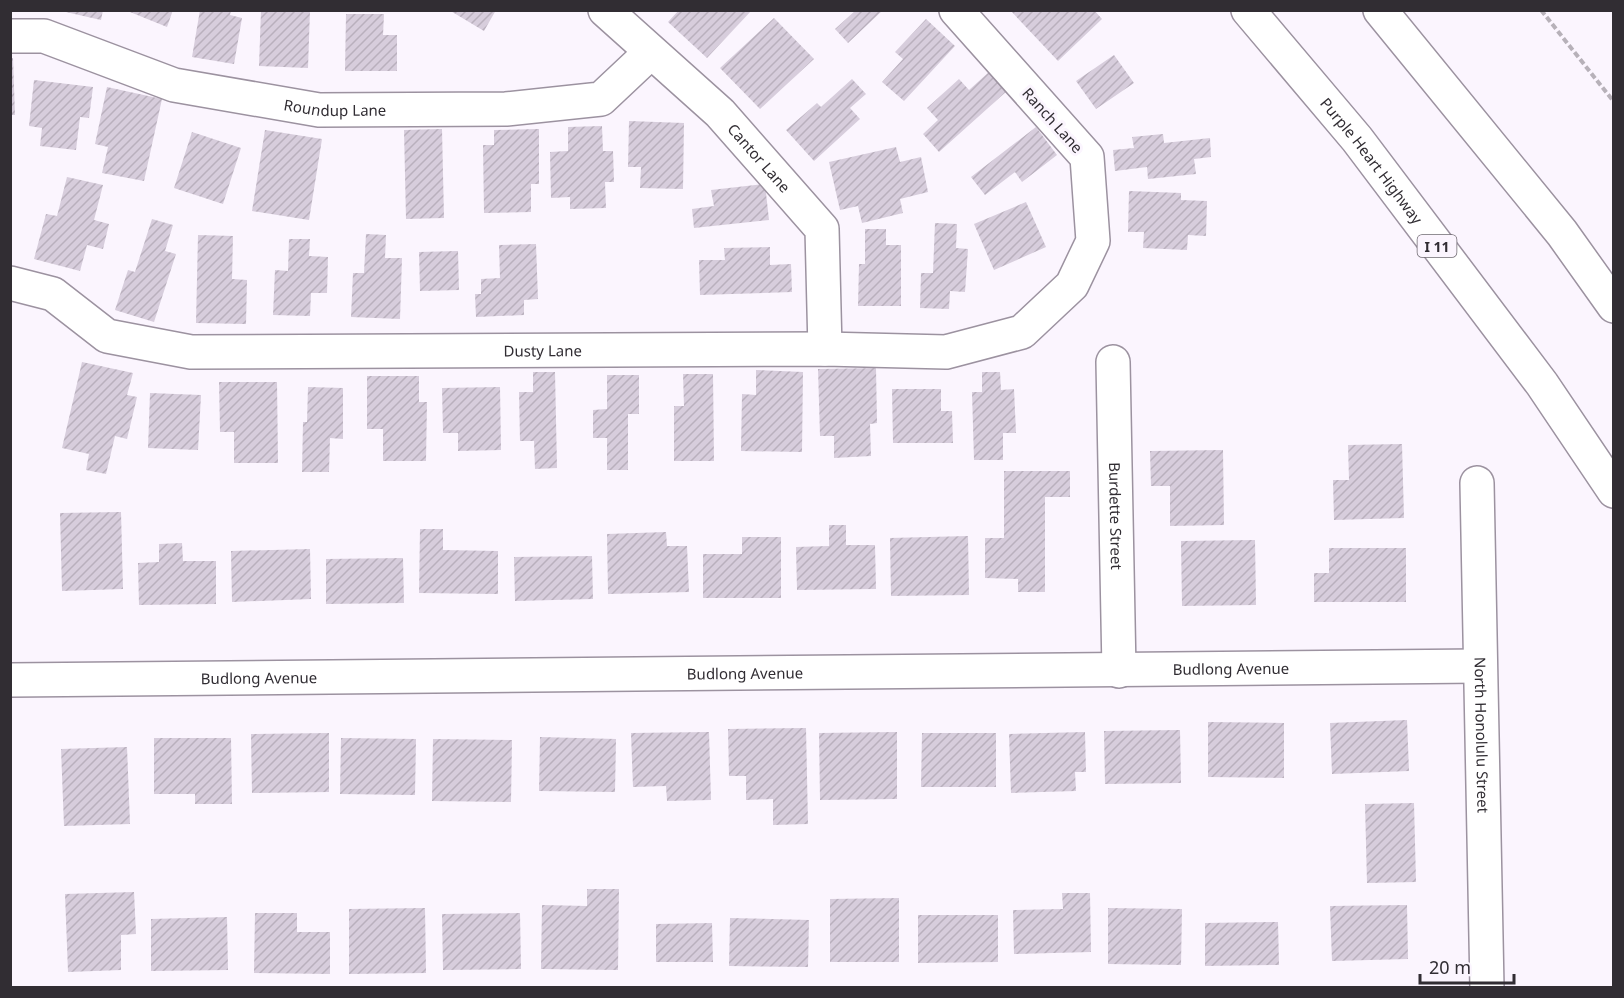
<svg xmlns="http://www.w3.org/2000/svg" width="1624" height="998" viewBox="0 0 1624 998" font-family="'Noto Sans',sans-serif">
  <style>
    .building { fill: url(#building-hatch) }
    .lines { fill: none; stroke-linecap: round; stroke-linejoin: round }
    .minor-casing { stroke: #9c92a0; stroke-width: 36 }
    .motorway-casing { stroke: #9c92a0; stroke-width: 36 }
    .path { stroke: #b7b1b9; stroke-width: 4; stroke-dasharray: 6 3; stroke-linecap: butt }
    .minor { stroke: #fff; stroke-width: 33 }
    .motorway { stroke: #fff; stroke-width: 33 }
    .labels { text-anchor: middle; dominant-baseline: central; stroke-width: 6; stroke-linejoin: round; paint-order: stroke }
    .shield { fill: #fbf5fe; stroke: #6e6970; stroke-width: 1.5 }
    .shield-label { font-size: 14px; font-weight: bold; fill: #312d33 }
    .street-label { font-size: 15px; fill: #312d33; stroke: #fbf5fe }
  </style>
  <defs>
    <pattern id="building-hatch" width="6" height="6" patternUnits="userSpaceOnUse" patternTransform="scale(1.5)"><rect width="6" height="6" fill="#d7cddc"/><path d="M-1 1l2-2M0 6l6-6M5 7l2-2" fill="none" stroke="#b9b0bd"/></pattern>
  </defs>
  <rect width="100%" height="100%" fill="#fbf5fe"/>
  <path class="building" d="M57,10H103L101,20Z
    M125,10H173L167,27Z
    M200,10H231L230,15L242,18L234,64L192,57Z
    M261,10H310L308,68L259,66Z
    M449,10H496L484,31Z
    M679,10H752L707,58L668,22Z
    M856,10H883L848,43L835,29Z
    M1010,10H1094L1102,19L1058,61Z
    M346,14H384L383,35H397V71H345Z
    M774,18L814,59L760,109L720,68Z
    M926,19L955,46L904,101L882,82L903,59L895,52Z
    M1114,55L1134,83L1096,109L1076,81Z
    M10,58H13L15,115H10Z
    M989,72L1007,91L939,152L923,134L938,120L927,108L959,79L969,90Z
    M852,79L866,94L850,108L860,119L814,161L786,130L817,103L821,107Z
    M34,80L93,87L89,118L80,117L76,150L40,146L42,128L29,126Z
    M107,87L162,99L144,181L102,173L108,147L95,144Z
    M629,121L684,123L683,189L640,188L641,167H628Z
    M602,126L603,151H613L614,182H605L606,208L570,209V197L551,198L550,152L568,151V127Z
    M1036,127L1057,155L1022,182L1015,172L985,195L971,177Z
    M442,129L444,218L406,219L404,130Z
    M539,129V184H531V212L484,213L483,145H494V130Z
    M265,130L322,139L309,220L252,211Z
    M192,132L241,148L223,204L174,188Z
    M1163,134L1164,143L1210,138L1211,157L1194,159L1196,174L1148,179L1147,167L1115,171L1113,150L1134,148L1132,137Z
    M896,147L900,162L921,157L928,192L900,199L903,213L862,223L858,206L840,210L829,162Z
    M67,177L103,185L94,220L109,224L103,249L87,245L80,271L34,259L46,214L57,216Z
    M765,184L769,220L694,228L692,209L714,206L711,190Z
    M1129,191L1181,193V200L1207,201L1206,236L1188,235L1187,250L1143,248L1144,232H1128Z
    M1026,202L1046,247L994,270L974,224Z
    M152,219L173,225L165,251L176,254L154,322L115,310L128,270L135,272Z
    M935,223L957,224L956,248L968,249L965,292L950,291L949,309L920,308L921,273H933Z
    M865,229H886V245H901V306H858L859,264H865Z
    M366,234L386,235L385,258H402L400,319L351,317L353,273H364Z
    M198,235L233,236L232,279L247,280L246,324L196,323Z
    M289,239H310L309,256L328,257L327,293H311L310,316L273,315L275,270L288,271Z
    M536,244L538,299L524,300V315L476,317L475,294H481V279L500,278L499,245Z
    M770,247V265L791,264L792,292L700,295L699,260H725L724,248Z
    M458,251L459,290L420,291L419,252Z
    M82,362L133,373L127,395L137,397L127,439L115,436L106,474L86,470L89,454L62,448Z
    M876,368L877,423L870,424L871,456L834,458V436H820L818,369Z
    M756,370L803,372L802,452L741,451L742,394L756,395Z
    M533,372H555L557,468L535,469L534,441H520L519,392H533Z
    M982,372H1000L1001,390L1014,389L1016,433H1003V460H974L972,392H982Z
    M683,374H713L714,461H674V406H684Z
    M607,375H639V414H628V470H607V438H593V410L607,409Z
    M367,376H419V402H427L426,461H383V429H367Z
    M219,382H277L278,463H234V432H220Z
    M308,387L343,388V439L330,438L329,472H302L303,422H307Z
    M500,387L501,450L458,451V433H443L442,388Z
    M892,389H941V411H952L953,443H893Z
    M150,393L201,395L198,450L148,448Z
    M1402,444L1404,518L1334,520L1333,480H1349L1348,445Z
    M1223,450L1224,525L1170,526V486H1151L1150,451Z
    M1004,471H1070V497H1045V592H1018V579L985,578V538H1004Z
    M121,512L123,589L62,591L60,513Z
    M829,525H846V545H875L876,589L797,590L796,547L829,546Z
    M420,529H443V550L498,551V594L419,593Z
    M666,532L667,546H687L689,592L608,594L607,534Z
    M968,536L969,595L891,596L890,538Z
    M742,537H781V598H703V554H742Z
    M1255,540L1256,605L1182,606L1181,541Z
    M182,543L183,561H216V604L139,605L138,563L159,562V544Z
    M1329,548H1406V602H1314V573H1329Z
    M310,549L311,599L232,602L231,551Z
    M592,556L593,599L515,601L514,557Z
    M403,558L404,603L326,604V559Z
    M1407,720L1409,771L1332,774L1330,723Z
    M1208,722L1284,723V778L1208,777Z
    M806,728L808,824L773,825V799L746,800V776H729L728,729Z
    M1180,730L1181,783L1105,784L1104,731Z
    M709,732L711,800L667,801L666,786L633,787L631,733Z
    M897,732V799L820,800L819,733Z
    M1085,732L1086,772H1075L1076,791L1011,793L1009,734Z
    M329,733V792L252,793L251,734Z
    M922,733H996V787H921Z
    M540,737L616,739L615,792L539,791Z
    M154,738H231L232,804H195V794H154Z
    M341,738L416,739L415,795L340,794Z
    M433,739L512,740L511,802L432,801Z
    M127,747L130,824L64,826L61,749Z
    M1414,803L1416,882L1367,883L1365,804Z
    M587,889H619L618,970L541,969L542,905L587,906Z
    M134,892L136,934L121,935V970L68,972L65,894Z
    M1062,893H1090L1091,952L1014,954L1013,910L1063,909Z
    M899,898V962H830V899Z
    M1407,905L1408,959L1332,961L1330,906Z
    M425,908L426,973L349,974V909Z
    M1108,908L1182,909L1181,965L1108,964Z
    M255,913H297V932H330V974L254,973Z
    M520,913L521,969L443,970L442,914Z
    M918,915H998V962L918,963Z
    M227,917L228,970L151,971V919Z
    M730,918L809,920L808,967L729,966Z
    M1278,922L1279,965L1205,966V923Z
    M712,923L713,962H656V924Z"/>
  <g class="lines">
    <defs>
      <g id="minor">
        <path id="s1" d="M605,10L720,113L822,229L825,349"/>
        <path id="s2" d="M10,36H44L174,85L319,110L506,109L601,99L651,52"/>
        <path id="s3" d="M10,283L53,294L107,336L191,352L825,349L946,352L1022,332L1072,285L1093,241L1087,157L956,10"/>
        <path id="s4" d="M1113,362L1119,671"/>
        <path id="s5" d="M1477,483L1487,988"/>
        <path id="s6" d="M10,680L1480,666"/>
      </g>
      <g id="motorway">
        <path id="s7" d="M1248,10L1357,139L1542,384L1614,491"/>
        <path d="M1380,10L1562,233L1614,306"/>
      </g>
    </defs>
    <use href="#minor" class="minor-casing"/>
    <use href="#motorway" class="motorway-casing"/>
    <path class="path" d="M1541,10L1614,102"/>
    <use href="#minor" class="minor"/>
    <use href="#motorway" class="motorway"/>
  </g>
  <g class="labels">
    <rect class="shield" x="1417.5" y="235" width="39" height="22" rx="4.5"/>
    <g class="shield-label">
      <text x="1437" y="246">I 11</text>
    </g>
    <g class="street-label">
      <text stroke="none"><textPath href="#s2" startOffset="336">Roundup Lane</textPath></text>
      <text transform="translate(1053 120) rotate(48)">Ranch Lane</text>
      <text stroke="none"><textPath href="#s1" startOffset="214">Cantor Lane</textPath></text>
      <text stroke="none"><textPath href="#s7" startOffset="195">Purple Heart Highway</textPath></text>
      <text stroke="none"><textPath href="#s3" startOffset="550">Dusty Lane</textPath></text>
      <text stroke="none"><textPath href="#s4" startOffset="154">Burdette Street</textPath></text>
      <text stroke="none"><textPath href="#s6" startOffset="1221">Budlong Avenue</textPath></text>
      <text stroke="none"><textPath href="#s6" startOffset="735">Budlong Avenue</textPath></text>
      <text stroke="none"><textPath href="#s6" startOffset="249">Budlong Avenue</textPath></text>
      <text stroke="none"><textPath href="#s5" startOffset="252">North Honolulu Street</textPath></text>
    </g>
  </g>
  <rect width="1624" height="998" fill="none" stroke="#312d33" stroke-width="24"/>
  <path d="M1420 974v9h94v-9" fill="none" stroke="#312d33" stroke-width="3"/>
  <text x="1429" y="974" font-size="18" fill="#312d33" stroke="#fbf5fe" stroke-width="4.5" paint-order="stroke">20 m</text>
</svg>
